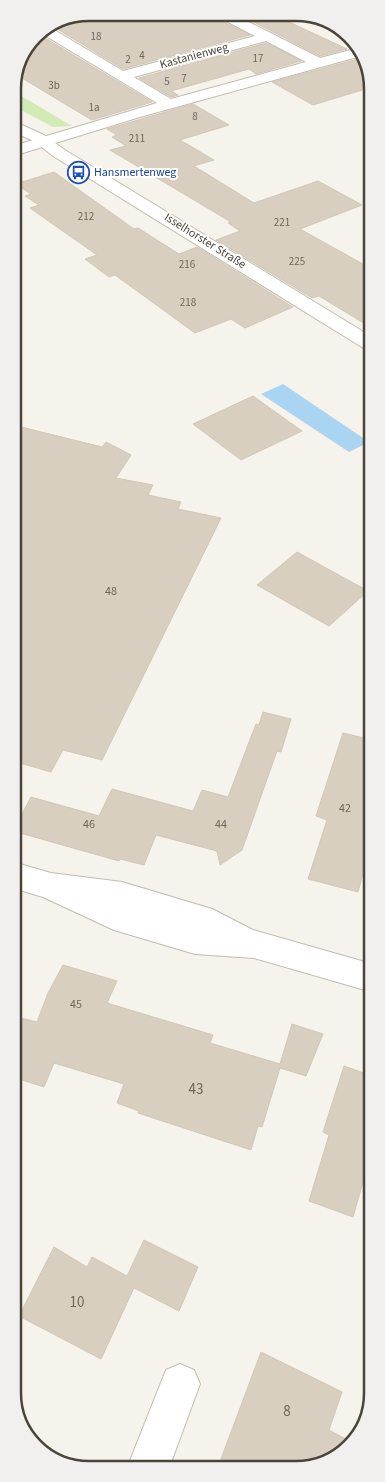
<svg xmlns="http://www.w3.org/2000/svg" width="385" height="1482" viewBox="0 0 385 1482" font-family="'Source Sans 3',sans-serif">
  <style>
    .green { fill: #d2eab5 }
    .water { fill: #a9d4f2 }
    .building { fill: #d8cfc1; stroke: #d3c7b4 }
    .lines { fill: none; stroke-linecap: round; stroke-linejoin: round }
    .minor-casing { stroke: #c2bbae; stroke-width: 2 }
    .tertiary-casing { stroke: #c2bbae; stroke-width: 2 }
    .minor { fill: #fff; fill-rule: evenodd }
    .tertiary { fill: #fff; fill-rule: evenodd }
    .labels { text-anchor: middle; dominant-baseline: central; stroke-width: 4; stroke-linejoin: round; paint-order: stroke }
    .far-number-label { font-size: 11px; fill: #6e675b }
    .far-street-label { font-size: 12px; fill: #4b4439; stroke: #fff }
    .far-transit-label { font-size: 12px; fill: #164399; stroke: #fff; text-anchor: start }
    .number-label { font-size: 12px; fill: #6e675b }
    .near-number-label { font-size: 15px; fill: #6e675b }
    .rim { fill: none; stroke: #4b4439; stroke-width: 2.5 }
  </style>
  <rect width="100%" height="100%" fill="#f6f3ec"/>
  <path class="green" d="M13,91L72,126L53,127L13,106Z"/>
  <path class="water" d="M283,384L369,442L349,452L261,394Z"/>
  <path class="building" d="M90,12L219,14L218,17L221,21L250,35L123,69L54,27Z
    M238,14L274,15L347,49L320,56Z
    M39,33L40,35L152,102L92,120L70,107L17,75L24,59L29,58L26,56L35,35Z
    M266,43L301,61L256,74L249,69L171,91L178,95L171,97L139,78Z
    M362,58L372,79V87L313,105L272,82Z
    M193,104L229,125L180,140L214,160L194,166L254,203L318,181L362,205L300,229L372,269V328L319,296L312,298L216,240L240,231L228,223L231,222L110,150L126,146L112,137L117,135L107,129Z
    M54,172L134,229L138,228L179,254L197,247L293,307L245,328L231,319L195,333L115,275L109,277L85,259L97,255L30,208L39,205L25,196L31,194L16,184Z
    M253,396L302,431L241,460L193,424Z
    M13,425L102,447L106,442L131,455L116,478L153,485L148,495L181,502L178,509L221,518L102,760L63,750L51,772L13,761Z
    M297,552L368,591L329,626L257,585Z
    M263,712L291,719L281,752L277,751L242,850L220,865L217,851L156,835L144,865L120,859L119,861L13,831L31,797L99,816L112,789L193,811L202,790L228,797L256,724L259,725Z
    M343,733L372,740V819L365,846L370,847L358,892L308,879L327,820L316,816Z
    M63,965L117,981L107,1003L213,1035L210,1043L280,1064L292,1024L323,1034L306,1076L280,1068L262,1127L258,1126L251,1150L138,1113L139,1111L117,1103L124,1084L54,1063L44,1087L13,1077V1016L37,1022L48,993Z
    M344,1066L372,1076V1150L353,1217L309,1201L329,1135L323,1132Z
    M144,1240L198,1267L179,1311L134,1288L101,1359L19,1316L54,1247L87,1267L92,1257L127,1276Z
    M261,1352L342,1392L329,1430L353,1443L306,1469H238L221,1459Z"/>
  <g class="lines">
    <defs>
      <path id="minor" d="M222,14H233L320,58L358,48L361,56L140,117L13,156V146L157,103L41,33L51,28L123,71L255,36L222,19L220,16ZM266,41L306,62L171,99L134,77Z
        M180,1364L194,1370L200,1384L169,1468H127L166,1370Z"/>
      <path id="tertiary" d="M13,121L44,135L65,150L372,337V351L365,349L53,156L34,141L13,132Z
        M13,862L51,873L122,882L212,909L253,930L372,964V992L254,958L195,954L114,930L43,897L13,888Z"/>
    </defs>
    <use href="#minor" class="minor-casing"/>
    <use href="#tertiary" class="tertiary-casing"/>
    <use href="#minor" class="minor"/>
    <use href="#tertiary" class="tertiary"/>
  </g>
  <defs>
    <symbol id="bus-ring" viewBox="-11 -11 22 22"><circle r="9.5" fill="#fff" stroke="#1a4fb4" stroke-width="1.5"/><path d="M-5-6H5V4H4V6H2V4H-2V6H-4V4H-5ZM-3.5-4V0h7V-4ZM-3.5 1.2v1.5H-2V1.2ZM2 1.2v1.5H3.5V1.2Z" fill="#1a4fb4"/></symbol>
  </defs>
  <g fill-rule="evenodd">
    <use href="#bus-ring" x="66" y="160" width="25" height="25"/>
  </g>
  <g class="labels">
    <g class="far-number-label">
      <text x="96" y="36">18</text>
      <text x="142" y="55">4</text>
      <text x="258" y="58">17</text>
      <text x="128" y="59">2</text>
      <text x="184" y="78">7</text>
      <text x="167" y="81">5</text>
      <text x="54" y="85">3b</text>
      <text x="94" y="107">1a</text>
      <text x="195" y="116">8</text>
      <text x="137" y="138">211</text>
      <text x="86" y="216">212</text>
      <text x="282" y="222">221</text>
      <text x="297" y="261">225</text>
      <text x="187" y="264">216</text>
      <text x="188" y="302">218</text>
    </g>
    <g class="far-street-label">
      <text transform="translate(194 56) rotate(-15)">Kastanienweg</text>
      <text transform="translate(205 241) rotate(32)">Isselhorster Straße</text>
    </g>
    <g class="far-transit-label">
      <text x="94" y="172">Hansmertenweg</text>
    </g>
    <g class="number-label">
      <text x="111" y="591">48</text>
      <text x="345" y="808">42</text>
      <text x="89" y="824">46</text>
      <text x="221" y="824">44</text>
      <text x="76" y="1004">45</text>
    </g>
    <g class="near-number-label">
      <text x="196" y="1089">43</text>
      <text x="77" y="1302">10</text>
      <text x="287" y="1411">8</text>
    </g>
  </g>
  <path d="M0 0H385V1482H0ZM89 21H296A68 68 0 0 1 364 89V1393A68 68 0 0 1 296 1461H89A68 68 0 0 1 21 1393V89A68 68 0 0 1 89 21Z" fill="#f1f0ef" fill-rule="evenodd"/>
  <path class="rim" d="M89 21H296A68 68 0 0 1 364 89V1393A68 68 0 0 1 296 1461H89A68 68 0 0 1 21 1393V89A68 68 0 0 1 89 21Z"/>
</svg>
